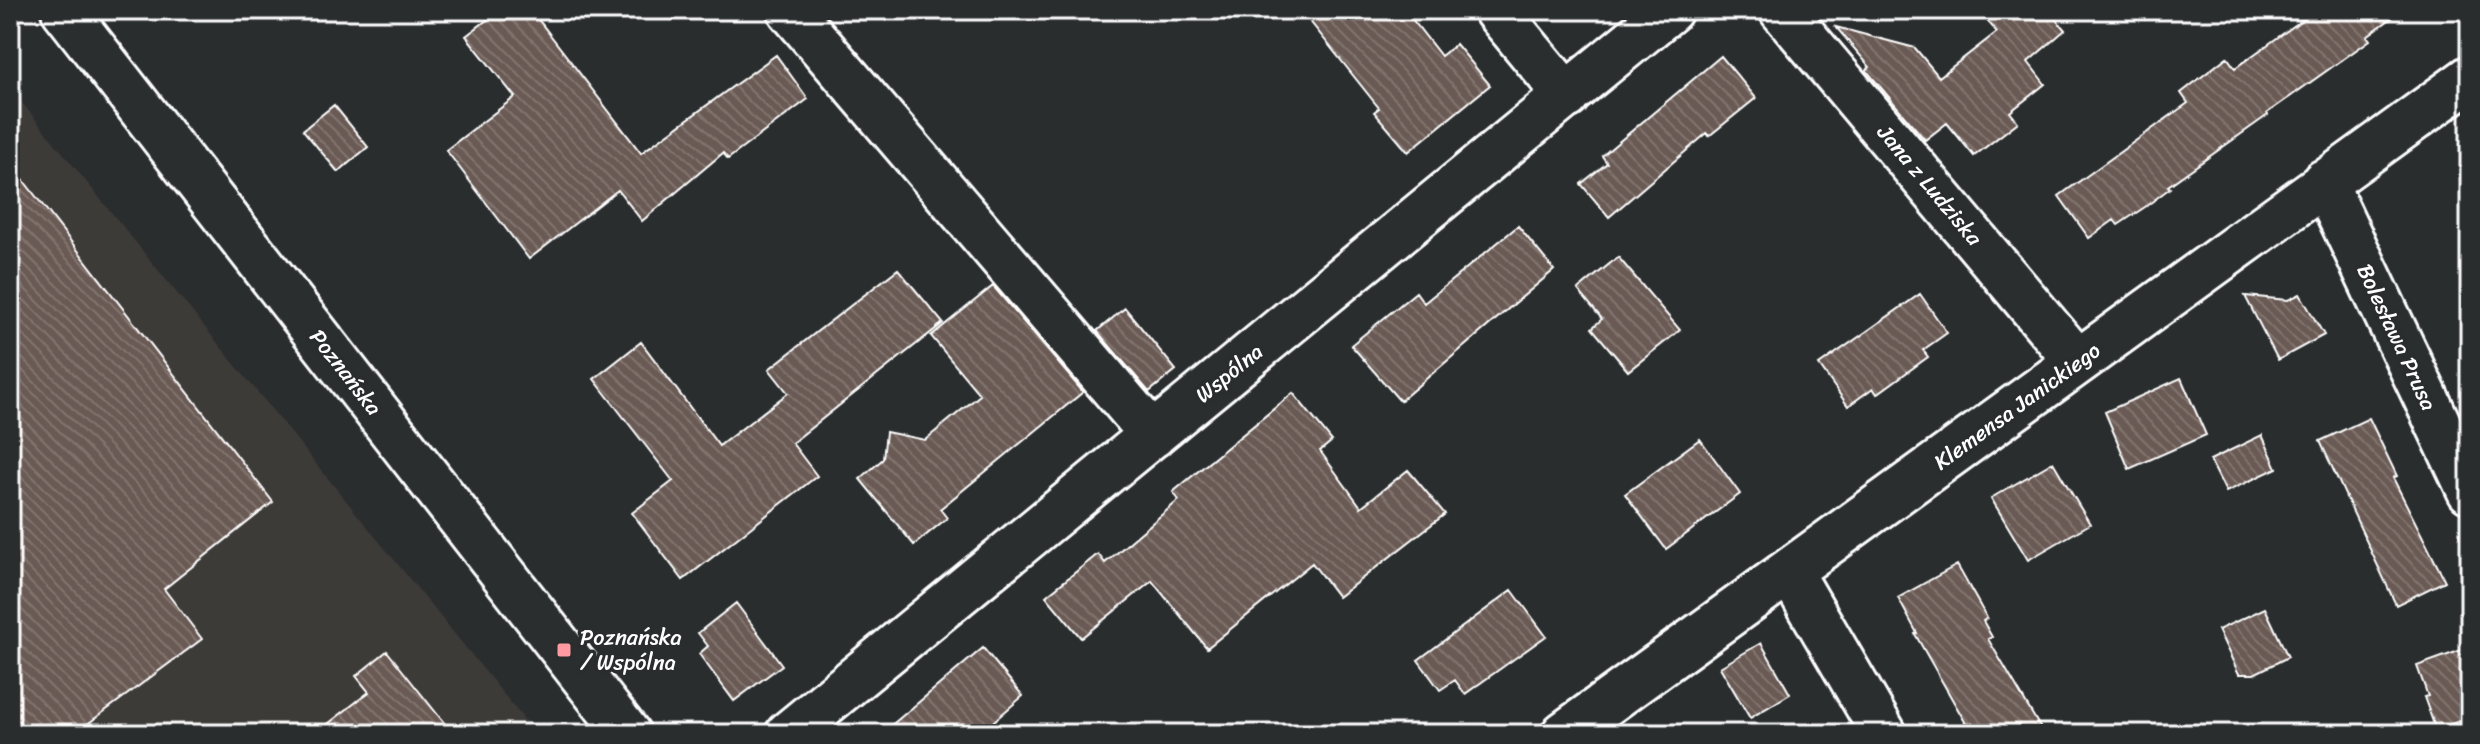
<svg xmlns="http://www.w3.org/2000/svg" width="2480" height="744" viewBox="0 0 2480 744" font-family="Sriracha,sans-serif">
  <style>
    .built { fill: #3e3a39 }
    .building { fill: url(#building-back-hatch); stroke: #fff; stroke-width: 2 }
    .lines { fill: none; stroke-linecap: round; stroke-linejoin: round }
    .minor-casing { stroke: #fff; stroke-width: 50 }
    .major-casing { stroke: #fff; stroke-width: 50 }
    .minor { stroke: #2a2d2e; stroke-width: 44 }
    .major { stroke: #2a2d2e; stroke-width: 44 }
    .poi-dot { fill: #ff9aa2; stroke: #2a2d2e; stroke-width: 3 }
    .labels { text-anchor: middle; dominant-baseline: central; stroke-width: 7; stroke-linejoin: round; paint-order: stroke }
    .street-label { font-size: 22px; fill: #fff; stroke: #2a2d2e }
    .poi-label { font-size: 22px; fill: #fff; stroke: #2a2d2e; text-anchor: start }
  </style>
  <defs>
    <pattern id="building-back-hatch" width="6" height="6" patternUnits="userSpaceOnUse" patternTransform="scale(2)"><rect width="6" height="6" fill="#6b5a54"/><path d="M-1 5l2 2M0 0l6 6M5-1l2 2" fill="none" stroke="#81736e"/></pattern>
  </defs>
  <rect width="100%" height="100%" fill="#2a2d2e"/>
  <filter id="ink" filterUnits="userSpaceOnUse"><feTurbulence type="fractalNoise" baseFrequency=".0125" numOctaves="2"/><feDisplacementMap in="SourceGraphic" scale="16" xChannelSelector="R" yChannelSelector="G"/><feConvolveMatrix kernelMatrix="1 2 1 2 8 2 1 2 1" color-interpolation-filters="sRGB"/></filter>
  <g filter="url(#ink)">
    <path class="built" d="M10,88L536,734H10Z"/>
    <path class="building" d="M500,10H531L641,153L776,55L808,99L728,159L723,153L642,221L618,190L529,259L446,150L515,97L466,36Z
      M1301,10H1405L1441,56L1456,44L1490,85L1408,152L1374,112L1379,108Z
      M1978,10H2048L2065,30L2028,62L2045,84L2010,112L2018,122L1974,156L1947,123L1925,140L1866,70L1870,67L1836,27L1915,48L1939,77L1997,32Z
      M2316,10H2403L2367,36L2370,40L2267,113L2268,115L2168,186L2170,188L2145,207L2118,225L2114,220L2089,238L2059,196L2188,103L2181,93L2227,57L2235,68Z
      M1721,56L1756,98L1709,136L1707,133L1609,217L1581,184L1607,163L1602,156Z
      M334,105L368,147L338,172L303,130Z
      M10,163L273,502L164,589L202,639L74,734H10Z
      M1518,226L1554,270L1400,401L1351,345L1416,292L1424,303Z
      M1618,257L1680,330L1628,371L1592,328L1602,319L1578,290Z
      M898,269L943,323L792,443L817,476L683,580L632,513L673,481L594,379L641,342L719,446L788,393L769,369Z
      M993,286L1083,392L940,509L947,518L914,545L860,479L883,459L886,432L925,440L980,395L931,336Z
      M1920,294L1947,333L1923,350L1928,357L1877,394L1873,388L1848,406L1819,365Z
      M2300,294L2324,335L2278,360L2245,296L2288,300Z
      M1125,308L1176,370L1149,392L1097,331Z
      M2181,378L2206,435L2129,469L2105,412Z
      M1293,393L1332,441L1320,451L1361,507L1408,470L1445,514L1338,597L1312,563L1207,648L1152,581L1081,638L1046,596L1098,554L1105,563L1179,500L1173,492Z
      M2369,418L2397,476L2393,478L2445,581L2396,605L2320,441Z
      M2262,435L2277,468L2226,492L2210,460Z
      M1700,439L1740,494L1666,549L1625,494Z
      M2053,462L2090,524L2028,560L1991,498Z
      M1957,565L1987,618L1983,621L1992,637L1988,639L2044,734H1972L1915,634L1917,633L1898,598Z
      M1512,590L1546,636L1465,694L1455,680L1440,690L1418,660Z
      M736,603L782,665L734,701L699,654L708,646L698,633Z
      M2265,608L2288,657L2254,674H2239L2218,630Z
      M1761,643L1790,694L1750,718L1720,667Z
      M2470,647V717L2436,730L2424,697L2428,696L2417,666Z
      M983,648L1023,696L979,734H881Z
      M387,651L453,734H315L369,692L356,676Z"/>
    <g class="lines">
      <defs>
        <path id="minor" d="M790,10L1153,435
          M1496,10L1567,96
          M1782,10L2077,361
          M2324,182L2470,491
          M1790,572L1884,734
          M788,734L1670,10
          M1564,734L2470,78"/>
        <path id="major" d="M64,10L628,734"/>
      </defs>
      <use href="#minor" class="minor-casing"/>
      <use href="#major" class="major-casing"/>
      <use href="#minor" class="minor"/>
      <use href="#major" class="major"/>
    </g>
  </g>
  <rect class="poi-dot" x="556" y="642" width="16" height="16" rx="4"/>
  <g class="labels">
    <g class="street-label">
      <text transform="translate(1930 185) rotate(50)">Jana z Ludziska</text>
      <text transform="translate(2397 337) rotate(65)">Bolesława Prusa</text>
      <text transform="translate(346 372) rotate(52)">Poznańska</text>
      <text transform="translate(1229 373) rotate(-39)">Wspólna</text>
      <text transform="translate(2017 406) rotate(-36)">Klemensa Janickiego</text>
    </g>
    <g class="poi-label">
      <text x="580" y="637">Poznańska<tspan x="580" dy="25">/ Wspólna</tspan></text>
    </g>
  </g>
  <rect width="2480" height="744" fill="none" stroke="#2a2d2e" stroke-width="40"/>
  <rect x="20" y="20" width="2440" height="704" fill="none" stroke="#fff" stroke-width="3" filter="url(#ink)"/>
</svg>
